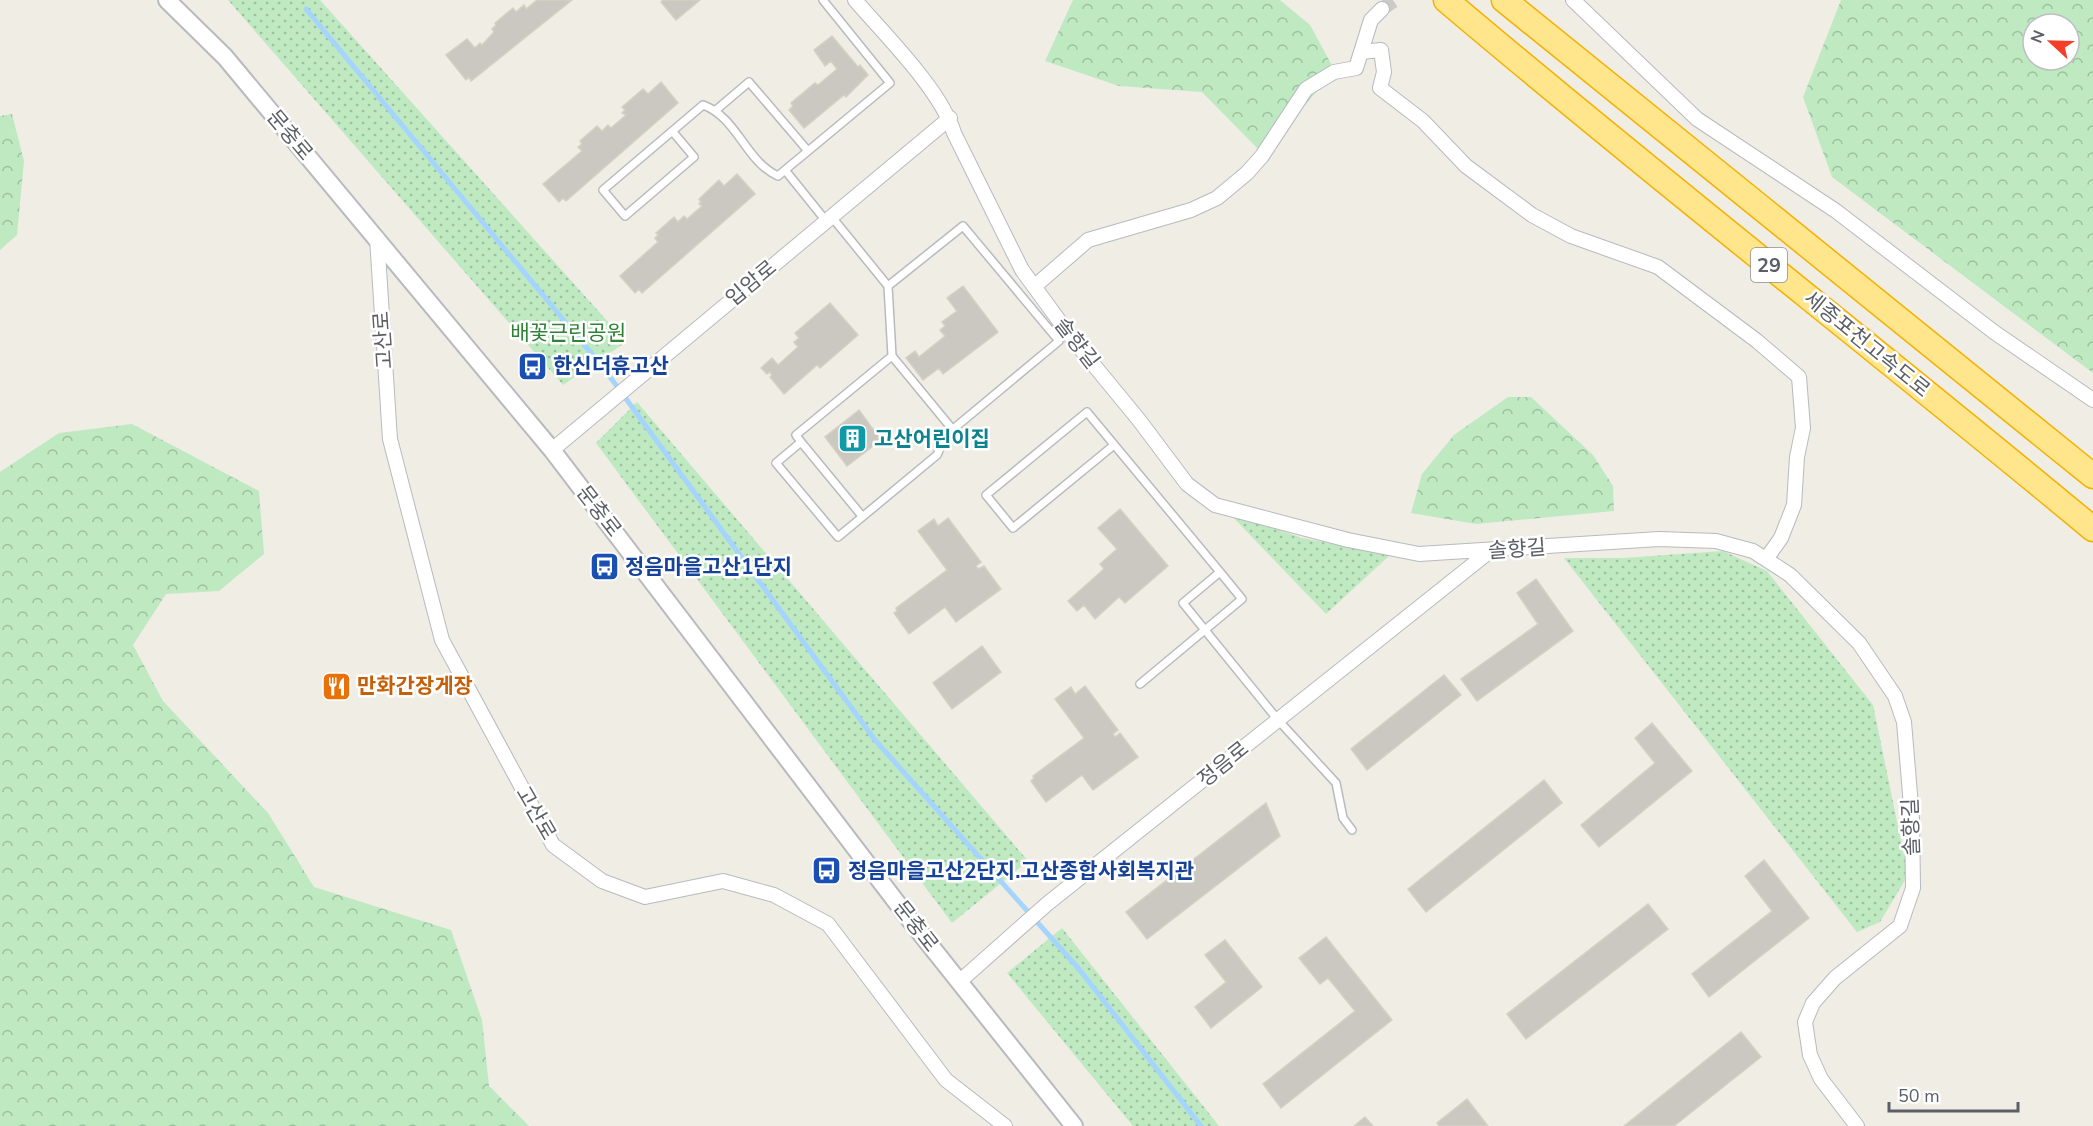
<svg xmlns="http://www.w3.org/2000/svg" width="2093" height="1126" viewBox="0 0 2093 1126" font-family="'Nunito Sans','Noto Sans KR',sans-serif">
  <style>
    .forest { fill: url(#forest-crowns); fill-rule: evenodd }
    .park { fill: url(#park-dots) }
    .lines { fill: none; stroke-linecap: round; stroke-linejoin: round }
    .stream { stroke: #a5d4ff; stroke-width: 5 }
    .building { fill: #cbc8c1; stroke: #d5d0c2; stroke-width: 1.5 }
    .minor-tunnel { stroke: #cbcac4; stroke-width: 14; stroke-dasharray: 14 7; stroke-linecap: butt }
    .service-casing { stroke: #b7babf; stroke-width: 10 }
    .minor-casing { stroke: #b7babf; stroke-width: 16 }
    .tertiary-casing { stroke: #b7babf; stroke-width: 20 }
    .motorway-casing { stroke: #f4b100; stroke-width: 27 }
    .service { stroke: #fff; stroke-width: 7 }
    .minor { stroke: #fff; stroke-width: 14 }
    .tertiary { stroke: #fff; stroke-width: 16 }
    .motorway { stroke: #ffe68c; stroke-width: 24 }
    .labels { text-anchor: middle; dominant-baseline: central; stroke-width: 5; stroke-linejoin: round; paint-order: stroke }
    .shield { fill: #fff; stroke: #8d9094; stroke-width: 1.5 }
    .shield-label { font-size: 20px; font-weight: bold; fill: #5c6066 }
    .street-label { font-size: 21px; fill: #5c6066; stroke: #fff }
    .park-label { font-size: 21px; fill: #2f8236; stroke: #fff }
    .transit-label { font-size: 21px; font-weight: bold; fill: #164399; stroke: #fff; text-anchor: start }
    .culture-label { font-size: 21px; font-weight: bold; fill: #0d838f; stroke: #fff; text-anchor: start }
    .food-label { font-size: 21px; font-weight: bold; fill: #c56008; stroke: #fff; text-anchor: start }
  </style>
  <defs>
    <pattern id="forest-crowns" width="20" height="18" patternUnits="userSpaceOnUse" patternTransform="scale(1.5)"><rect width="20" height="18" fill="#bfe9c1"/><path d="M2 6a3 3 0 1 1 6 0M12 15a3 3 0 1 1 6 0" fill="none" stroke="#9ec0a1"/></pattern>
    <pattern id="park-dots" width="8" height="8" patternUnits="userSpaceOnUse" patternTransform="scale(1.5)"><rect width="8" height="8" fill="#bfe9c1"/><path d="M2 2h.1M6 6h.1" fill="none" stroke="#9ec0a1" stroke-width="1.8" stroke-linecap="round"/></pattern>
  </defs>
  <rect width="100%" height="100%" fill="#f0ede4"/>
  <path class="forest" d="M1073,0H1280L1310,25L1335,71L1262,153L1202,92L1119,86L1045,61Z
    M1841,0H2093V373L1832,177L1803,97ZM2033,24H2069V60H2033Z
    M12,114L24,161L17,235L0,250V116Z
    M1508,397H1531L1593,455L1613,486L1614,511L1476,524L1411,513L1422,474L1454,435Z
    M132,424L259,491L264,554L219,591L166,594L133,645L163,701L268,813L314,887L451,930L482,1020L489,1086L529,1126H0V472L59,433Z"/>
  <path class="park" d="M228,0H320L626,342L563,385Z
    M637,402L1028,861L952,923L596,443Z
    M1228,512L1302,538L1390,555L1326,614Z
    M1723,551L1767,571L1873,705L1908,875L1880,922L1857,932L1564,558H1623Z
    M1062,928L1219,1126H1133L1007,973Z"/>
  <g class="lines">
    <path class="stream" d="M306,9L605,370L875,740L1079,969L1201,1126"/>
  </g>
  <path class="building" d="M537,0H572L471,81L469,77L466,80L446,55L467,39L475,48L480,43L482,45L494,32L492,29L496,25L495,23L513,8L516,12L524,5L526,9Z
    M663,0H700L676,20L661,2Z
    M832,36L858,67L860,65L868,75L846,97L844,95L804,128L789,110L793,106L791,103L815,83L818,85L837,69L831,61L825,66L814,50Z
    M661,82L678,103L566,201L563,198L559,202L543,184L582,151L578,147L582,144L580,141L597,126L602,131L608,125L611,128L626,115L622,113L625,110L622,107L643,89L648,94Z
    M737,174L755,194L642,293L639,289L635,293L620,276L658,242L655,238L658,235L656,233L674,217L678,222L684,216L687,219L702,206L699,204L701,202L699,199L719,180L724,186Z
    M963,286L998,332L943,374L939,368L923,380L906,358L915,351L919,357L945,336L940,330L945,326L942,322L957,311L947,298Z
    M830,303L858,335L820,368L817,365L784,394L770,377L772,375L770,372L767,374L761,368L772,358L778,365L798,347L794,342L799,338L795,333Z
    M859,410L881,440L847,466L825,437Z
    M1120,509L1168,566L1125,603L1119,597L1095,619L1084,605L1077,611L1068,601L1104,569L1100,564L1117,549L1098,528Z
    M948,518L981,562L976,566L978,569L984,566L1001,589L956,622L945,607L909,634L894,613L897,611L896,608L947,570L918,531L934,519L938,526Z
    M1536,579L1573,631L1477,701L1461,679L1538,624L1517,593Z
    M982,646L1001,672L952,709L933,683Z
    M1444,675L1461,695L1367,770L1351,749Z
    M1085,686L1118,730L1113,734L1115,737L1120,733L1138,757L1093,790L1082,775L1046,802L1031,781L1034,778L1033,776L1084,738L1055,699L1071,687L1075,694Z
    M1652,723L1692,771L1599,847L1581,825L1655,763L1635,738Z
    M1544,780L1562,803L1426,912L1408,889Z
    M1266,803L1280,836L1147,939L1126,912Z
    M1764,860L1809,918L1709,997L1692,974L1772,911L1745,876Z
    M1648,904L1668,929L1526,1039L1507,1014Z
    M1326,937L1392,1020L1281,1108L1263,1084L1355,1011L1328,978L1320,984L1299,958Z
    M1225,940L1262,987L1211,1028L1195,1007L1226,982L1205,955Z
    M1741,1032L1761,1057L1674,1126H1624Z
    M1467,1099L1488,1126H1439L1437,1123Z
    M1365,1117L1373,1126H1354Z"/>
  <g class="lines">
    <path class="minor-tunnel" d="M1382,9L1395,0"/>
    <defs>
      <path id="service" d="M716,110L749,82L808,151L785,170
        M673,132L694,157L625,216L603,190L703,105C737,117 746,162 778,176L785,170L826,221
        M808,151L890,83L823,0
        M831,216L888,286L963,226L1059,341L946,435L937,455L838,537L776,463L801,442L862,516
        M888,286L892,356L953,430
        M801,442L796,435L892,356
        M1114,445L1013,528L986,495L1087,412L1220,572L1183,603L1278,720L1336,783L1343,818L1352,830
        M1140,684L1242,599L1220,572"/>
      <path id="minor" d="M855,0C885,35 941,90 954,133L1022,270L1074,341L1139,420L1187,484L1215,505L1348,540L1419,554L1659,539L1716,541L1753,551L1790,575L1859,643L1895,696L1904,722L1912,818L1913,888L1900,926L1835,978L1813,1003L1805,1022L1810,1055L1821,1079L1857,1126
        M1573,0L1697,119L1836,211L1994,332L2093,400
        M1361,52L1381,50L1384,72L1380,88L1423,121L1466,166L1532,215L1571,236L1658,267L1757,341L1799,377L1803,428L1797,457L1794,505L1781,538L1766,559
        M377,238L390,439L442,640L553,845L602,881L645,897L723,881L774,895L828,924L946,1080L1005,1126
        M1035,286L1088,240L1191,210L1217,198L1247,173L1262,156L1306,89L1334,72L1356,68L1371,20L1382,9
        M552,450L950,118
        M959,982L1047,904L1490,551"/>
      <path id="tertiary" d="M167,0L225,57L552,450L910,920L1074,1126"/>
      <path id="motorway" d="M1446,0C1658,180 1879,351 2093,529
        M1504,0L2093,476"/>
    </defs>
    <use href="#service" class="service-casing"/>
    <use href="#minor" class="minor-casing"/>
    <use href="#tertiary" class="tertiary-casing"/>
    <use href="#motorway" class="motorway-casing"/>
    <use href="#service" class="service"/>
    <use href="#minor" class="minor"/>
    <use href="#tertiary" class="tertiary"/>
    <use href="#motorway" class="motorway"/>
  </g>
  <defs>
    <symbol id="bus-square" viewBox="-11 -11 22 22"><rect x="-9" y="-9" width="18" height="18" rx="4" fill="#1a4fb4" stroke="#fff"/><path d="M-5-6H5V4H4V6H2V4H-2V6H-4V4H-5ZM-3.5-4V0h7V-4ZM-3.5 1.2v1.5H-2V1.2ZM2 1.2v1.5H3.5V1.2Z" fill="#fff"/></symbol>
    <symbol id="building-square" viewBox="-11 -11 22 22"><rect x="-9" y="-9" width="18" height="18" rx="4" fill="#0f9aa8" stroke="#fff"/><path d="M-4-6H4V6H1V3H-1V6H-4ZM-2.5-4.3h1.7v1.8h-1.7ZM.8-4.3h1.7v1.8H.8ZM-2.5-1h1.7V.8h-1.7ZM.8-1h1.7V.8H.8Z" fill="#fff"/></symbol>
    <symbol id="restaurant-square" viewBox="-11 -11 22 22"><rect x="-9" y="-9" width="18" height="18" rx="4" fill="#e8710a" stroke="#fff"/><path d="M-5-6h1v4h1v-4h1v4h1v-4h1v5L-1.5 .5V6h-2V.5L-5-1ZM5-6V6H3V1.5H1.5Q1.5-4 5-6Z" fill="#fff"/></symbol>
  </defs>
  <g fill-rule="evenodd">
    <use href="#bus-square" x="516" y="350" width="33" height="33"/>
    <use href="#building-square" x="836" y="422" width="33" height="33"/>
    <use href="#bus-square" x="588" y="550" width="33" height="33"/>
    <use href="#restaurant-square" x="320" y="670" width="33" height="33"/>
    <use href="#bus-square" x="810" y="854" width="33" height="33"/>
  </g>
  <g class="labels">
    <rect class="shield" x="1751" y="248" width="36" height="34" rx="4.5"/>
    <g class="shield-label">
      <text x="1769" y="265">29</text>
    </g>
    <g class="street-label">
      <text transform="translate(290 135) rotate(50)">문충로</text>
      <text transform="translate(751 283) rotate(-40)">입암로</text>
      <text transform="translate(383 340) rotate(-94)">고산로</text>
      <text transform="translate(1077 343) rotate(52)">솔향길</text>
      <text transform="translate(1867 344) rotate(39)">세종포천고속도로</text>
      <text transform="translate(599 511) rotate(52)">문충로</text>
      <text transform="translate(1517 549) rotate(-4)">솔향길</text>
      <text transform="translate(1223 764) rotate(-39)">정음로</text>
      <text transform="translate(536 813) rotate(60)">고산로</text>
      <text transform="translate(1911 827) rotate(-92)">솔향길</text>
      <text transform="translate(916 926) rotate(52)">문충로</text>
    </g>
    <g class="park-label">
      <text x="568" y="333">배꽃근린공원</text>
    </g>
    <g class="transit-label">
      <text x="553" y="366">한신더휴고산</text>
      <text x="625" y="567">정음마을고산1단지</text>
      <text x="848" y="871">정음마을고산2단지.고산종합사회복지관</text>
    </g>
    <g class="culture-label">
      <text x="874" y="439">고산어린이집</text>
    </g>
    <g class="food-label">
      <text x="357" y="686">만화간장게장</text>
    </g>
  </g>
  <g transform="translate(2051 42) rotate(292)"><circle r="28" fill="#ffffff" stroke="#bebfc2" stroke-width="1.5"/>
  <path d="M0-4.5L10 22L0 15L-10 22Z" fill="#f43e26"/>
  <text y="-9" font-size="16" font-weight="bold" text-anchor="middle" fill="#5c6066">N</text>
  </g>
  <path d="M1889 1102v9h129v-9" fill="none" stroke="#5c6066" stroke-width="3"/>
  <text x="1898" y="1102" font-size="18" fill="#5c6066" stroke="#ffffff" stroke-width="4.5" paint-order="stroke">50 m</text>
</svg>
